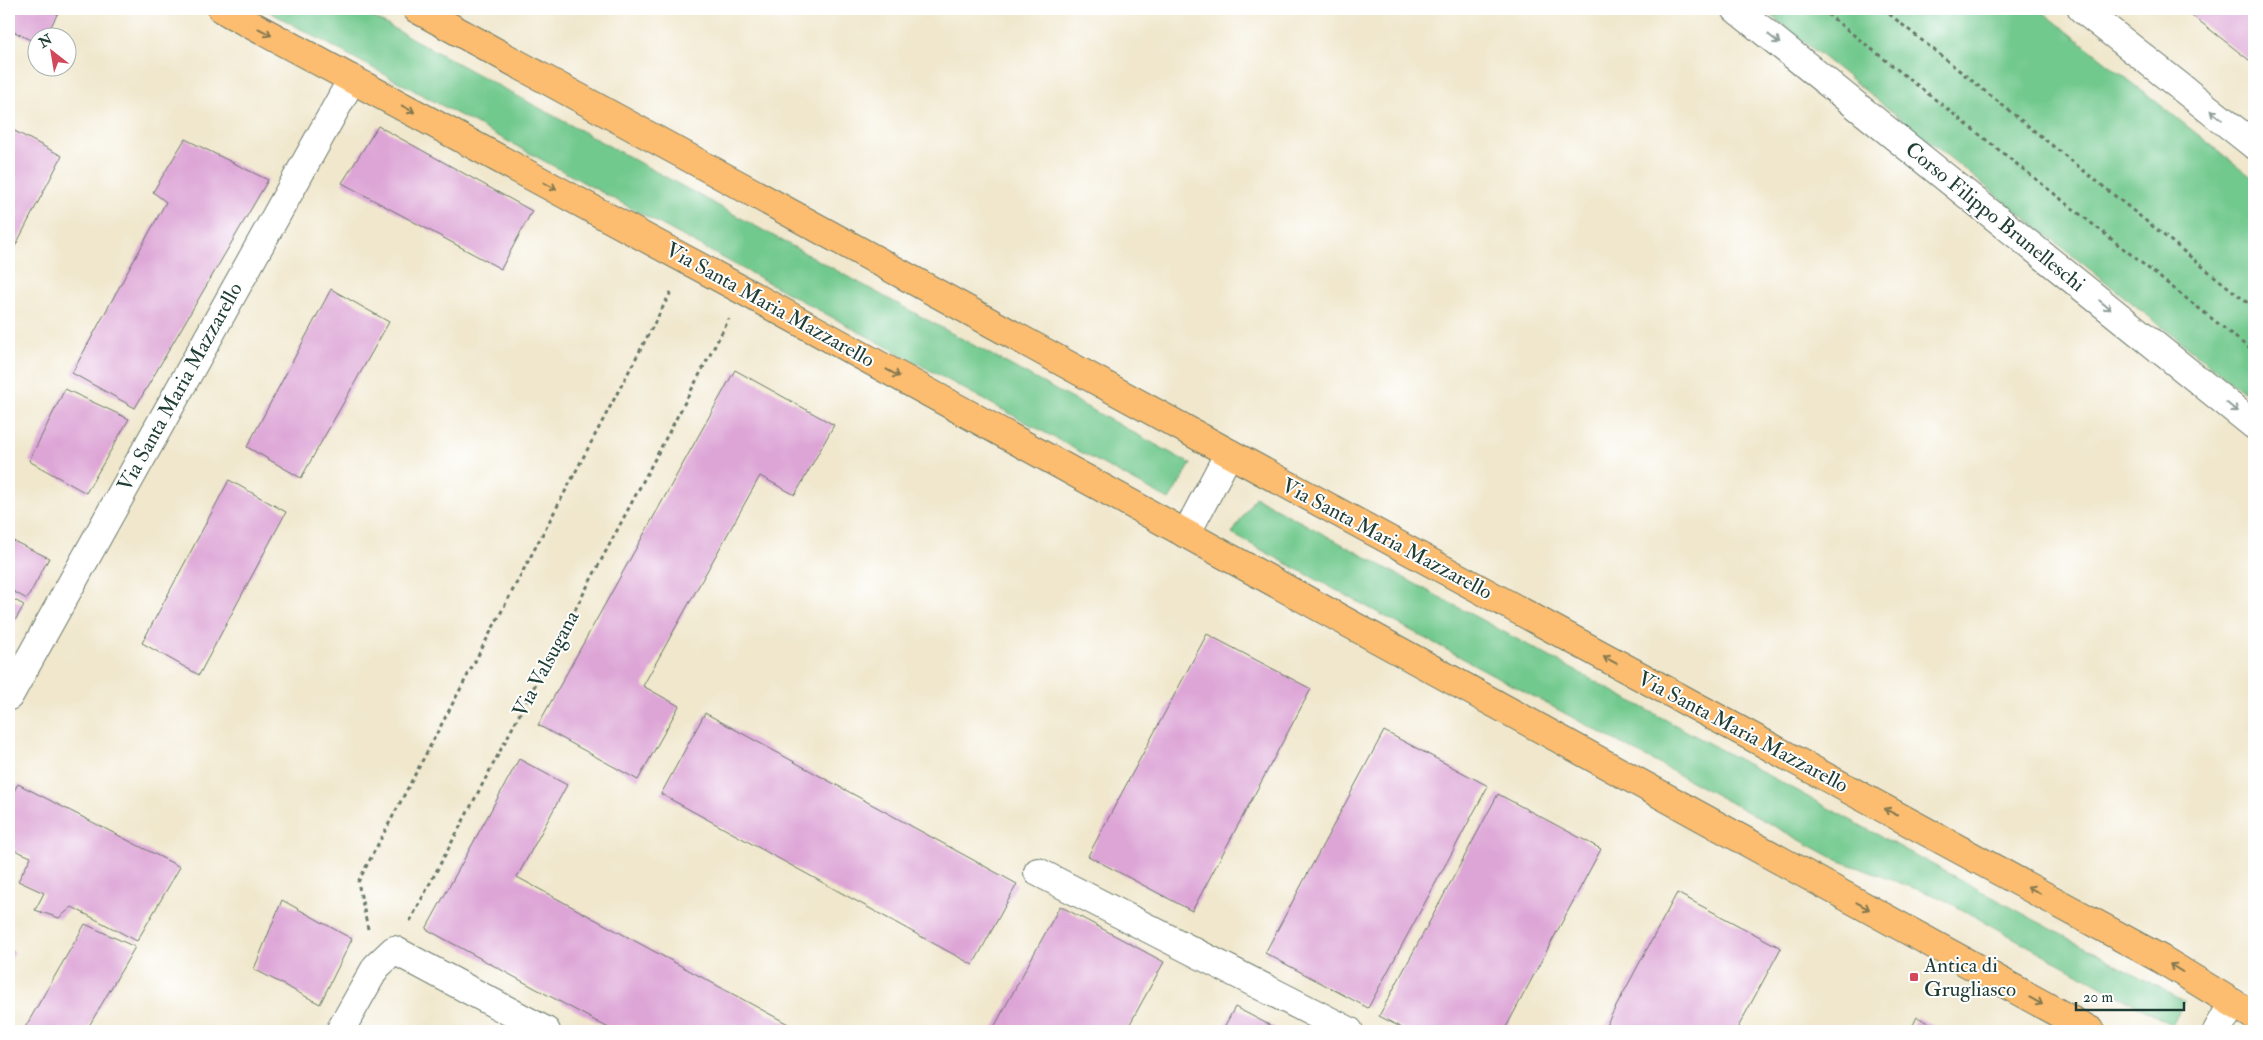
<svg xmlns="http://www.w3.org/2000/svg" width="2263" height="1040" viewBox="0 0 2263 1040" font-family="'IM FELL Double Pica',serif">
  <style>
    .green { fill: #72c98e; stroke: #488361 }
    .building { fill: #dda5d6 }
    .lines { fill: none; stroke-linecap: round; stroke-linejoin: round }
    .minor-casing { stroke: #687869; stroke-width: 30 }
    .major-casing { stroke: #687869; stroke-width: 30 }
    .path { stroke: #687869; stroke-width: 3; stroke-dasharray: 4 4; stroke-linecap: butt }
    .minor { stroke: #fff; stroke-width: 28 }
    .major { stroke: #fcbd6f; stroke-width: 28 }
    .oneway { stroke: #82774f }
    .oneway2 { stroke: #8f9e9a }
    .poi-dot { fill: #d1495b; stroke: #fff; stroke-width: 2 }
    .labels { text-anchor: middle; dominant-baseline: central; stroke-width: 4; stroke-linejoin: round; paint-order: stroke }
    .street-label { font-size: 21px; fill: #1f3d34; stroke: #fff }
    .poi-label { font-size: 21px; fill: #1f3d34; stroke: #fff; text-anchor: start }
  </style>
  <rect width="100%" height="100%" fill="#fff"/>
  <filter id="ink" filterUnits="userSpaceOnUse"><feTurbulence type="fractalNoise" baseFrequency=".02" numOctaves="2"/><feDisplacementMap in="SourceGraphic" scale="10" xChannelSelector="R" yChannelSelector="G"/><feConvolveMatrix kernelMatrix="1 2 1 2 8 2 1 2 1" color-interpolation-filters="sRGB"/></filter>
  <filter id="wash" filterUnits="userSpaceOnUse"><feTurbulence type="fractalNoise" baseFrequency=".0096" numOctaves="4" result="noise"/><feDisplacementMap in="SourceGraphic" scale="20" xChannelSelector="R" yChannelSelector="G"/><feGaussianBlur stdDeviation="1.12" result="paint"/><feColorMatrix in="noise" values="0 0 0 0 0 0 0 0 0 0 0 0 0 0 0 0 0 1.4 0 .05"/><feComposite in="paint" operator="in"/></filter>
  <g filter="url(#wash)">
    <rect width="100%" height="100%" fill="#f0e7cc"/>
    <path class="green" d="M264,9H358L1191,464L1169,500Z
      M1763,9H2039L2254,179V400Z
      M1255,497L2184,1001L2172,1025L1941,898L1837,860L1232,534Z"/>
    <g id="blocks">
      <path class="building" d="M9,9H60L45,38H38V44L9,29Z
        M2184,9H2254V64Z
        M378,126L532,211L501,269L342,183Z
        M9,128L62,156L9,258V183L13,175L9,172Z
        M185,139L268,180L135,408L72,373L166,202L153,192Z
        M331,289L389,322L301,478L247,447Z
        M735,370L834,425L795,495L760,476L643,686L679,706L638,780L538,725Z
        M65,389L129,419L86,493L29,461Z
        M229,480L286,512L199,675L142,643Z
        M9,539L49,558L27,599L9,589Z
        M9,597L24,605L9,631Z
        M1207,634L1311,689L1192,911L1088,856Z
        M705,713L1017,884L973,965L661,794Z
        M1384,731L1488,786L1368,1008L1265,953Z
        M519,759L567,785L517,877L801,1031H614L426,929Z
        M18,784L180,867L137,941L72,907L59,918L35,910L44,893L18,881L31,857L12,849L9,854V799Z
        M1498,794L1601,849L1504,1031H1408L1379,1016Z
        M1677,893L1781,948L1736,1031H1603Z
        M282,900L352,939L320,1004L254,969Z
        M1060,906L1164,962L1126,1031H992Z
        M85,924L135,947L86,1031H23Z
        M9,949L15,952L9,962Z
        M1235,1007L1281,1031H1222Z
        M1917,1017L1945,1031H1910Z"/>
    </g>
  </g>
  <g filter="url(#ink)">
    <use href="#blocks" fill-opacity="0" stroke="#687869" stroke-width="1"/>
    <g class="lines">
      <defs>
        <path id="minor" d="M1736,9L2254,425
          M2082,9L2254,145
          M1186,534L1229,453
          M9,696L352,79
          M1038,872L1349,1031
          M340,1031L376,967L394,950L546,1031
          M2217,1031L2233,1003"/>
        <path id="major" d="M222,9L744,291L2091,1031
          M417,9L1229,453L2161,959L2254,1016"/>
      </defs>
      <use href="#minor" class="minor-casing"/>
      <use href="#major" class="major-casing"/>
      <path class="path" d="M1821,9L2254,352
        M1883,9L2254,308
        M410,921L729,319
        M368,929L358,882L672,290"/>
      <use href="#minor" class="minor"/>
      <use href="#major" class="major"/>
    </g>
    <defs><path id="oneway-shaft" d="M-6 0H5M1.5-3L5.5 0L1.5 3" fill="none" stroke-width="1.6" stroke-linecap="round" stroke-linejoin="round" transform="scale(1.25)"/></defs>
    <g class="oneway">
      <use href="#oneway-shaft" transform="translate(265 32) rotate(28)"/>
      <use href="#oneway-shaft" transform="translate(408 109) rotate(28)"/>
      <use href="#oneway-shaft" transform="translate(550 186) rotate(28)"/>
      <use href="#oneway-shaft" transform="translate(893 373) rotate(29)"/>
      <use href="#oneway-shaft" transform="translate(1610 660) rotate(-152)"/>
      <use href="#oneway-shaft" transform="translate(1891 812) rotate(-152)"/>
      <use href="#oneway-shaft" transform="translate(2034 890) rotate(-152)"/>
      <use href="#oneway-shaft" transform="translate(1863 906) rotate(29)"/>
      <use href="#oneway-shaft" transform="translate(2176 968) rotate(-148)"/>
      <use href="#oneway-shaft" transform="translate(2036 1001) rotate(29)"/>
    </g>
    <g class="oneway2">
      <use href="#oneway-shaft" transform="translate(1774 39) rotate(39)"/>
      <use href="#oneway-shaft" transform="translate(2216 115) rotate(-142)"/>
      <use href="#oneway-shaft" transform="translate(2105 305) rotate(39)"/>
      <use href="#oneway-shaft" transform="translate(2232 407) rotate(39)"/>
    </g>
  </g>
  <rect class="poi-dot" x="1909" y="972" width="10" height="10" rx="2.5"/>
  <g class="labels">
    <g class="street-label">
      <text transform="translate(1995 217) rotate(39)">Corso Filippo Brunelleschi</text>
      <text transform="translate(770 305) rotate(29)">Via Santa Maria Mazzarello</text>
      <text transform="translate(180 387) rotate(-61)">Via Santa Maria Mazzarello</text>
      <text transform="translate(1387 539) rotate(28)">Via Santa Maria Mazzarello</text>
      <text transform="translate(546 664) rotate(-62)">Via Valsugana</text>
      <text transform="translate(1743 732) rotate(28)">Via Santa Maria Mazzarello</text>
    </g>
    <g class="poi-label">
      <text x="1924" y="965">Antica di<tspan x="1924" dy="24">Grugliasco</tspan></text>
    </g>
  </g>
  <rect width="2263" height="1040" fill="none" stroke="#fff" stroke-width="30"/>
  <g transform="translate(52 52) rotate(329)"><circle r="24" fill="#ffffff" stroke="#a5b1ae"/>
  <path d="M0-4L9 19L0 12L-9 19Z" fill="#d1495b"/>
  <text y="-8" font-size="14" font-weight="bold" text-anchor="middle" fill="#1f3d34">N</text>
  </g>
  <path d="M2076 1002v8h108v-8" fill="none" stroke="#1f3d34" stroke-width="2.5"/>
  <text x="2083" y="1002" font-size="15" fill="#1f3d34" stroke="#ffffff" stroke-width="4" paint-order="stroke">20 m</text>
</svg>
